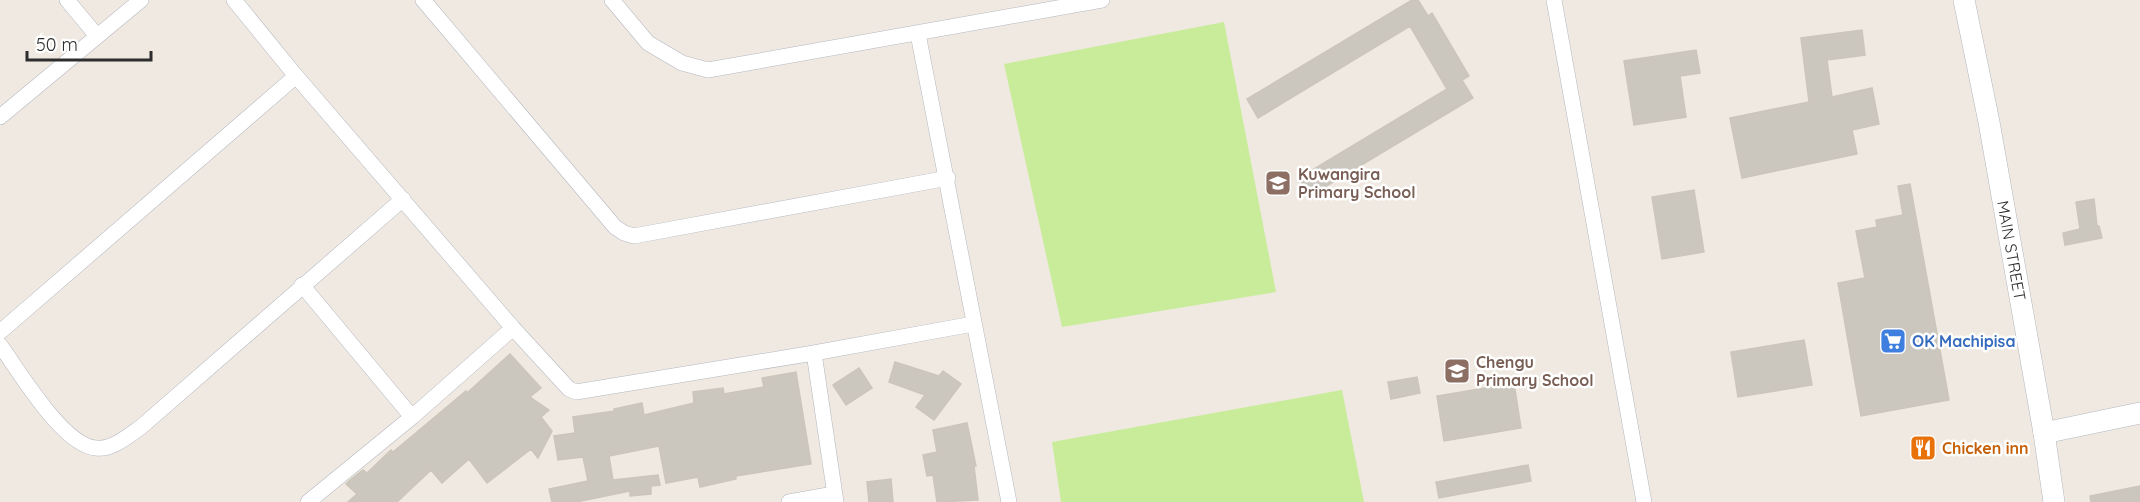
<svg xmlns="http://www.w3.org/2000/svg" width="2140" height="502" viewBox="0 0 2140 502" font-family="Quicksand,sans-serif">
  <style>
    .pitch { fill: #c9ec9a }
    .building { fill: #cbc7bf; stroke: #cbc5ba; stroke-width: 1.5 }
    .lines { fill: none; stroke-linecap: round; stroke-linejoin: round }
    .street-casing { stroke: #b4b7c1; stroke-width: 16 }
    .secondary-casing { stroke: #b4b7c1; stroke-width: 22 }
    .street { stroke: #fff; stroke-width: 15 }
    .secondary { stroke: #fff; stroke-width: 21 }
    .labels { text-anchor: middle; dominant-baseline: central; stroke-width: 5; stroke-linejoin: round; paint-order: stroke }
    .education-label { font-size: 16px; font-weight: bold; fill: #785e54; stroke: #fff; text-anchor: start }
    .street-label { font-size: 16px; fill: #2e2e2e; stroke: #fff }
    .shop-label { font-size: 16px; font-weight: bold; fill: #366cbe; stroke: #fff; text-anchor: start }
    .food-label { font-size: 16px; font-weight: bold; fill: #c56008; stroke: #fff; text-anchor: start }
  </style>
  <rect width="100%" height="100%" fill="#efe9e1"/>
  <path class="pitch" d="M1224,22L1276,292L1062,327L1004,64Z
    M1342,390L1364,502H1061L1052,442Z"/>
  <path class="building" d="M1412,0H1418L1428,16L1432,13L1469,76L1462,80L1473,98L1310,196L1299,178L1447,89L1410,26L1258,118L1247,99Z
    M1862,30L1865,55L1827,60L1832,97L1872,88L1879,124L1852,130L1857,154L1742,178L1730,118L1809,102L1801,38Z
    M1696,50L1700,73L1680,76L1686,117L1634,125L1624,61Z
    M1910,184L1949,400L1861,416L1838,283L1865,278L1856,231L1877,227L1876,220L1903,215L1898,186Z
    M1694,190L1704,252L1662,259L1652,197Z
    M2094,199L2097,226H2099L2102,238L2065,245L2063,233L2080,229L2076,202Z
    M1804,340L1812,385L1738,397L1731,352Z
    M510,354L541,388L530,397L549,410L541,417L552,431L538,458L531,449L487,483L469,459L442,483L431,470L397,502H348L357,494L346,484L350,480L363,470L367,473L391,450L393,452L466,391L467,393Z
    M895,362L939,376L943,371L961,384L934,420L916,407L925,395L889,382Z
    M859,368L872,388L846,405L833,385Z
    M796,372L811,464L736,476V479L700,487L698,477L666,483L659,446L609,456L613,480L658,475L660,485L651,486V494L630,496V491L576,502H552L549,489L588,481L583,457L558,460L554,436L575,433L573,417L615,411L614,409L642,403L644,415L694,403L693,392L723,388L724,394L764,387L762,378Z
    M1417,377L1420,393L1391,399L1388,382Z
    M1514,383L1521,428L1444,441L1437,396Z
    M967,423L976,466H974L978,500L937,502L933,475L927,476L923,455L937,452L933,430Z
    M1528,465L1531,481L1439,498L1436,482Z
    M891,479L893,502H869L867,482Z
    M2140,486V502H2091L2090,496Z"/>
  <g class="lines">
    <defs>
      <path id="street" d="M67,0L97,36
        M234,0L296,76L513,328L569,389L576,392L814,353L973,324
        M423,0L615,227L624,233L634,236L948,178
        M612,0L648,43L682,63L708,70L1102,0
        M1554,0L1644,502
        M918,34L1009,502
        M0,117L141,0
        M302,285L412,417
        M0,332L296,76
        M0,345C19,371 63,446 96,448C112,450 128,436 141,427L403,199
        M814,353L836,502
        M308,502L412,417L513,328
        M789,502L834,494"/>
      <g id="secondary">
        <path id="s1" d="M1964,0L1989,122L2044,433L2054,502"/>
        <path d="M2044,433L2140,413"/>
      </g>
    </defs>
    <use href="#street" class="street-casing"/>
    <use href="#secondary" class="secondary-casing"/>
    <use href="#street" class="street"/>
    <use href="#secondary" class="secondary"/>
  </g>
  <defs>
    <symbol id="school-square" viewBox="-11 -11 22 22"><rect x="-9" y="-9" width="18" height="18" rx="4" fill="#8d6e63" stroke="#fff"/><path d="M0-5L7-2L0 1L-7-2ZM-4 1L0 2.5L4 1V4Q0 6-4 4Z" fill="#fff"/></symbol>
    <symbol id="supermarket-square" viewBox="-11 -11 22 22"><rect x="-9" y="-9" width="18" height="18" rx="4" fill="#3f7fe0" stroke="#fff"/><path d="M-6-5.5h2.5l.6 2H6L4.5 2H-2.5L-4.4-4H-6ZM-1.5 3.2a1.3 1.3 0 1 0 .1 0ZM3 3.2a1.3 1.3 0 1 0 .1 0Z" fill="#fff"/></symbol>
    <symbol id="restaurant-square" viewBox="-11 -11 22 22"><rect x="-9" y="-9" width="18" height="18" rx="4" fill="#e8710a" stroke="#fff"/><path d="M-5-6h1v4h1v-4h1v4h1v-4h1v5L-1.5 .5V6h-2V.5L-5-1ZM5-6V6H3V1.5H1.5Q1.5-4 5-6Z" fill="#fff"/></symbol>
  </defs>
  <g fill-rule="evenodd">
    <use href="#school-square" x="1263" y="168" width="30" height="30"/>
    <use href="#supermarket-square" x="1878" y="326" width="30" height="30"/>
    <use href="#school-square" x="1442" y="356" width="30" height="30"/>
    <use href="#restaurant-square" x="1908" y="433" width="30" height="30"/>
  </g>
  <g class="labels">
    <g class="education-label">
      <text x="1298" y="174">Kuwangira<tspan x="1298" dy="18">Primary School</tspan></text>
      <text x="1476" y="362">Chengu<tspan x="1476" dy="18">Primary School</tspan></text>
    </g>
    <g class="street-label">
      <text stroke="none"><textPath href="#s1" startOffset="255">MAIN STREET</textPath></text>
    </g>
    <g class="shop-label">
      <text x="1912" y="341">OK Machipisa</text>
    </g>
    <g class="food-label">
      <text x="1942" y="448">Chicken inn</text>
    </g>
  </g>
  <path d="M27 51v9h124v-9" fill="none" stroke="#2e2e2e" stroke-width="3"/>
  <text x="36" y="51" font-size="18" fill="#2e2e2e" stroke="#ffffff" stroke-width="4.5" paint-order="stroke">50 m</text>
</svg>
